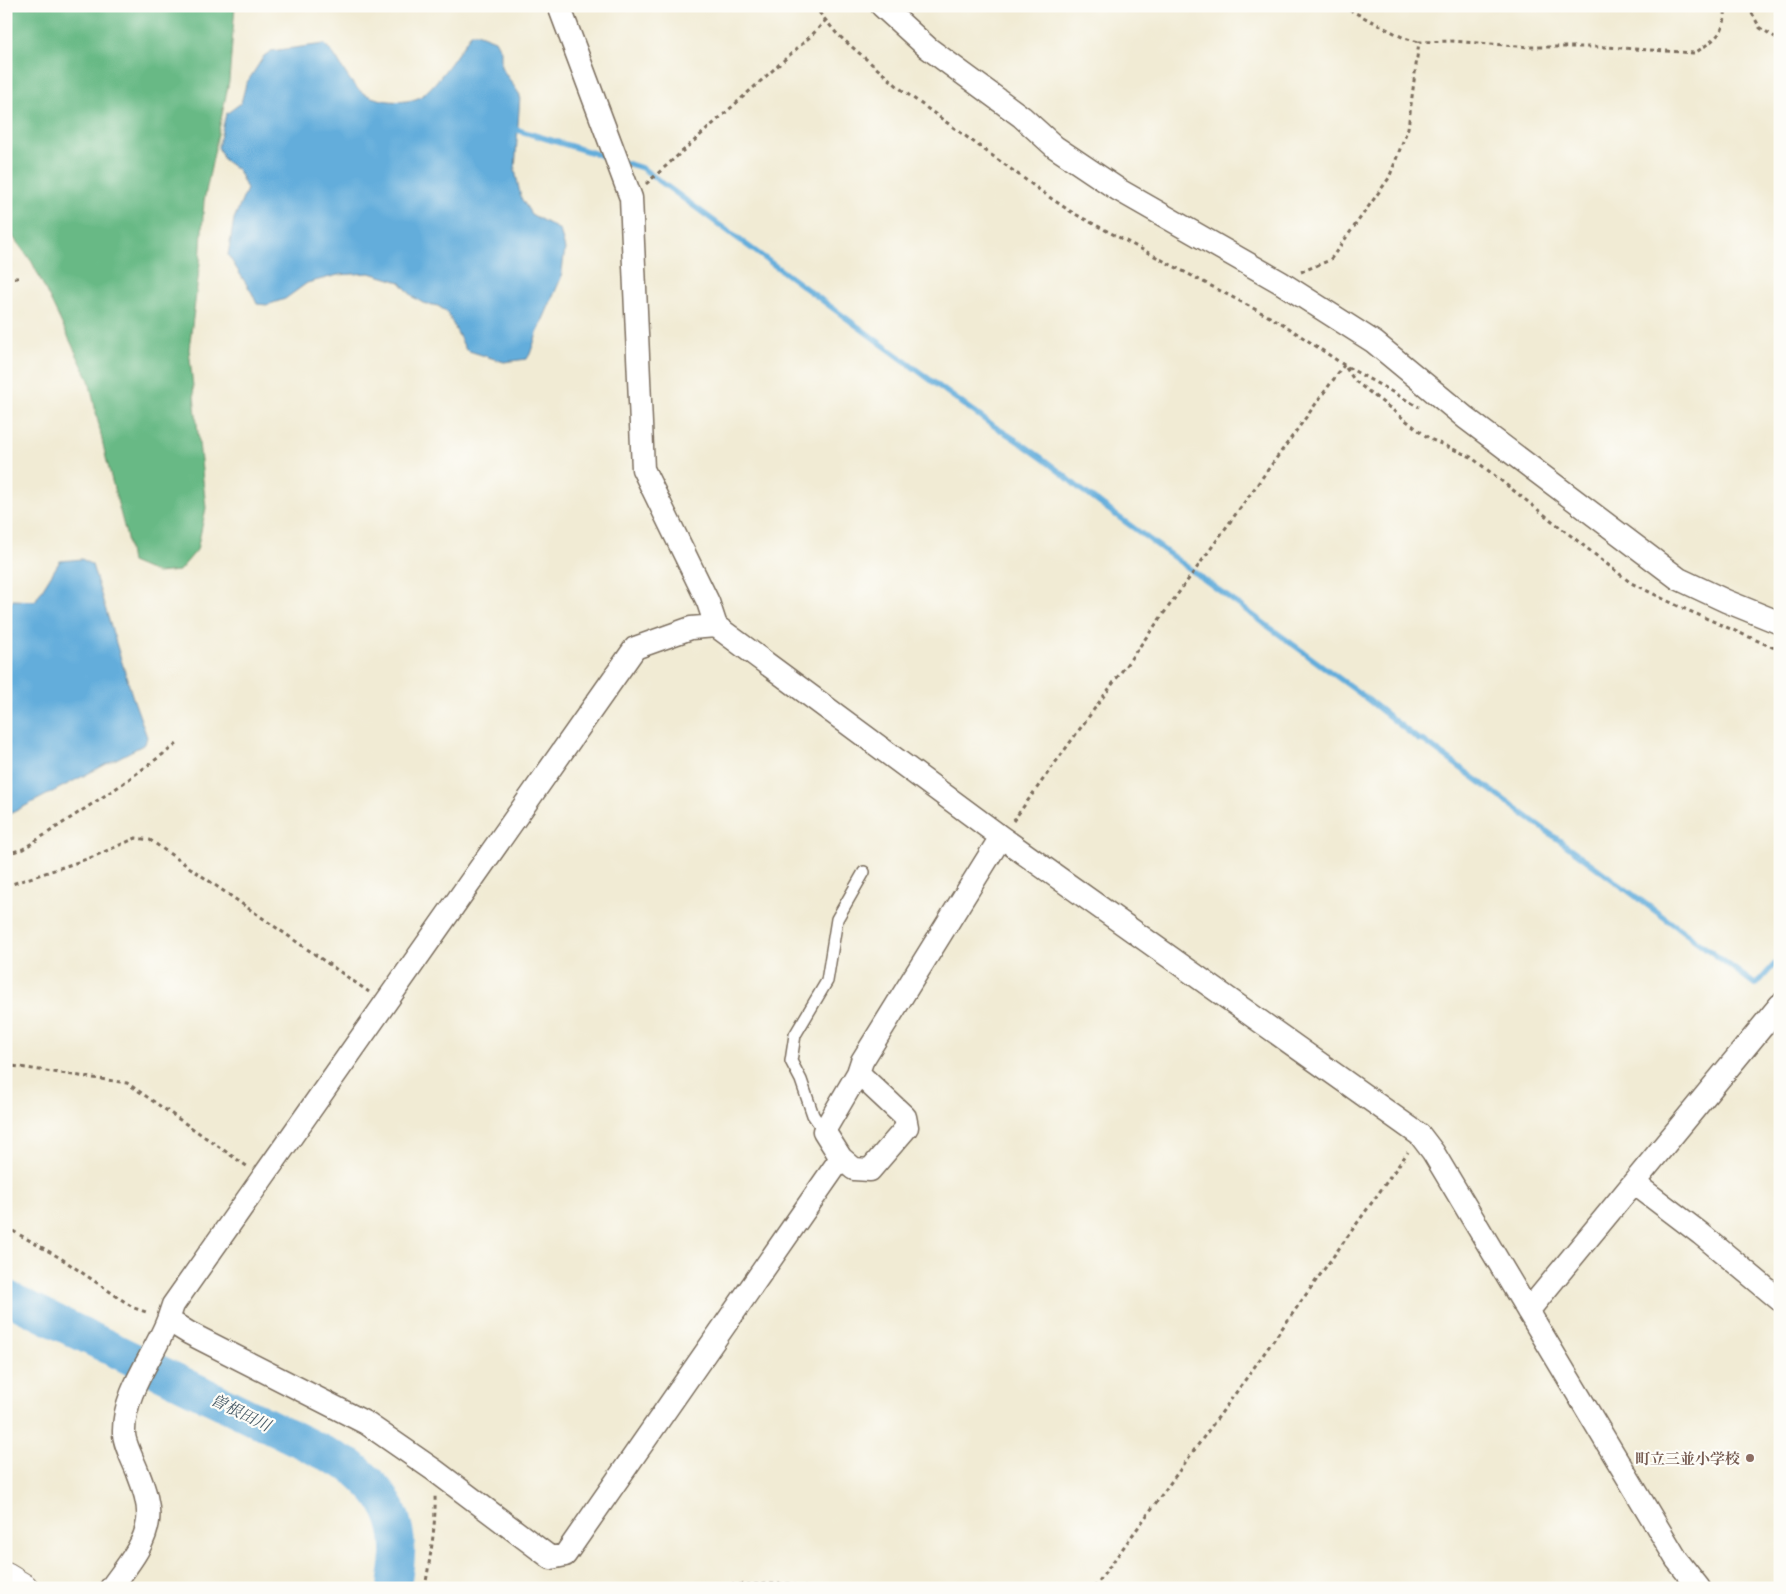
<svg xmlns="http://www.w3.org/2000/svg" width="1786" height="1594" viewBox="0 0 1786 1594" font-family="'Libre Caslon Text','Noto Serif JP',serif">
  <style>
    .forest { fill: #68b985; stroke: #527252 }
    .water { fill: #63addb; stroke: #4f6c7c }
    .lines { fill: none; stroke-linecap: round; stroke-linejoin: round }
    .stream { stroke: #63addb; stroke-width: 5.5 }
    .river { stroke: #63addb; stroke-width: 34 }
    .service-casing { stroke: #7b6e5e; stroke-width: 14 }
    .minor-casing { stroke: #7b6e5e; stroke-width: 25 }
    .secondary-casing { stroke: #7b6e5e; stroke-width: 30 }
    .path { stroke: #7b6e5e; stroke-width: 3; stroke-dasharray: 4 4; stroke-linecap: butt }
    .service { stroke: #fff; stroke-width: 11 }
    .minor { stroke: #fff; stroke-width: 22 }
    .secondary { stroke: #fff; stroke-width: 28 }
    .education-dot { fill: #8d6e63; stroke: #fdfcf7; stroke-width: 2 }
    .labels { text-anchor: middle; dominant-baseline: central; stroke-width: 4.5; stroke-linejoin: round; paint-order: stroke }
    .education-label { font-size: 15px; font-weight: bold; fill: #785e54; stroke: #fdfcf7; text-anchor: end }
    .water-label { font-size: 16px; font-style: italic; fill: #4b5e6a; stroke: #fdfcf7 }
  </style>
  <rect width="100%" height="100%" fill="#fdfcf7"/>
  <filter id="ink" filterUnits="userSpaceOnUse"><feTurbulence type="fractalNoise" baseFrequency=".02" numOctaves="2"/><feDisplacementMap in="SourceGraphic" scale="10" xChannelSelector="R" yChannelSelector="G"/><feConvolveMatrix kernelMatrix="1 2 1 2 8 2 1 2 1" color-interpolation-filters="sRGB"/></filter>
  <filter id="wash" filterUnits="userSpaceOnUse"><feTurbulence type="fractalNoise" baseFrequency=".0096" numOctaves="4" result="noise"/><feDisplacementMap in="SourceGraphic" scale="20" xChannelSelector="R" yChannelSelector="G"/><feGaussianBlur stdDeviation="1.12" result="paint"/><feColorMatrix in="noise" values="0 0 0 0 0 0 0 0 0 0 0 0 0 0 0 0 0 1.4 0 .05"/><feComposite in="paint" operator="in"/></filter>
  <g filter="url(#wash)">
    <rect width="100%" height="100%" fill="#f1ebd4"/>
    <path class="forest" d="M6,6H235L229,81L204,201L200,263L189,349L206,508L197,550L179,571L157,573L131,562L127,538L106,458L89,380L32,262L10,233L6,232Z"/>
    <path class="water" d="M471,33H477L495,40L501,51V67L520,95L515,170L521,198L531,214L560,230L565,249L561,278L538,331L530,354L527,359L504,362L466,350L447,312L438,306L423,303L413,297L400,282L370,273L338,275L307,283L285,299L267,305L257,304L252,293L228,255L234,219L247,189L238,170L224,160L218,147L226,114L241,103L246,84L264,56L271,51L324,44C339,56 344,77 359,90C372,101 402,105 418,98C432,92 463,47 471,33Z
      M82,559L92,565L132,695L147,737L145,744L6,816V606L13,600L35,601L60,561Z"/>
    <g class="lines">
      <path class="stream" d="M511,128L610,158
        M623,162L642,168L989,423C1021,442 1051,463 1079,488L1362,695L1419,740L1424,741L1756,985L1780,958"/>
      <path class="river" d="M6,1297L351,1466C379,1490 397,1509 398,1548C399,1561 395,1575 394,1588"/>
    </g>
  </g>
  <g filter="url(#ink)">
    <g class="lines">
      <defs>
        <path id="service" d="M824,1131L813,1115L801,1080L791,1061L795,1035L827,981L837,919L864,872"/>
        <path id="minor" d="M559,6L631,198L643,469L708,602L716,626L1001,837L1420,1135L1433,1152L1677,1560L1699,1588
          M882,6L928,48L1022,117L1055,147L1119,190L1280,282L1374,342L1467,419L1679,579L1726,601L1780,623
          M716,626L691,628L635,648L173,1305L168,1320L189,1333L366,1423L434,1470L551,1558L565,1555L841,1158L854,1169L870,1170L907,1127L905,1117L858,1073L862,1061L1001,837
          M841,1158L824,1131L858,1073
          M1634,1183L1701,1234L1780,1300
          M1528,1311L1780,1005
          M111,1588C125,1568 145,1546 148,1521C150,1505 144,1488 138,1473C134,1462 124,1444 124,1433C123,1391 154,1357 168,1320"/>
        <path id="secondary" d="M6,1577L24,1588"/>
      </defs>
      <use href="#service" class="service-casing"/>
      <use href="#minor" class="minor-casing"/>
      <use href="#secondary" class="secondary-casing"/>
      <path class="path" d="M814,6L837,34L902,90L1052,199L1073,213L1283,324L1344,365L1419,407
        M1342,6L1404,38L1419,42
        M1748,6L1760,28L1780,40
        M646,184L812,35L825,21
        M1301,272L1330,260L1389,178L1408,128L1419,42L1451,41L1531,47H1606L1695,53C1715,39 1727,33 1725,6
        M6,278H18
        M1346,368L1355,381L1430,439L1471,457L1631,583L1678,606L1772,647L1780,649
        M1013,821L1344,365
        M6,854L23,849L118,787L177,744
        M6,886L90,858L136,838L150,840L369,992
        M6,1065L127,1083L248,1167
        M6,1227L62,1259L134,1308L149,1313
        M425,1588C430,1557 436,1527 435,1495
        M723,1588L728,1585L788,1584L809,1588
        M1094,1588L1235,1394L1408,1152"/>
      <use href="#service" class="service"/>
      <use href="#minor" class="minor"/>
      <use href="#secondary" class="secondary"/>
    </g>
  </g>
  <circle class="education-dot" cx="1750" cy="1458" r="5"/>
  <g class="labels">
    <g class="education-label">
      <text x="1740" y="1458">町立三並小学校</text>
    </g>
    <g class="water-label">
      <text transform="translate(241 1412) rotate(26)">曽根田川</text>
    </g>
  </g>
  <rect width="1786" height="1594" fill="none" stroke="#fdfcf7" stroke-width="25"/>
</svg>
